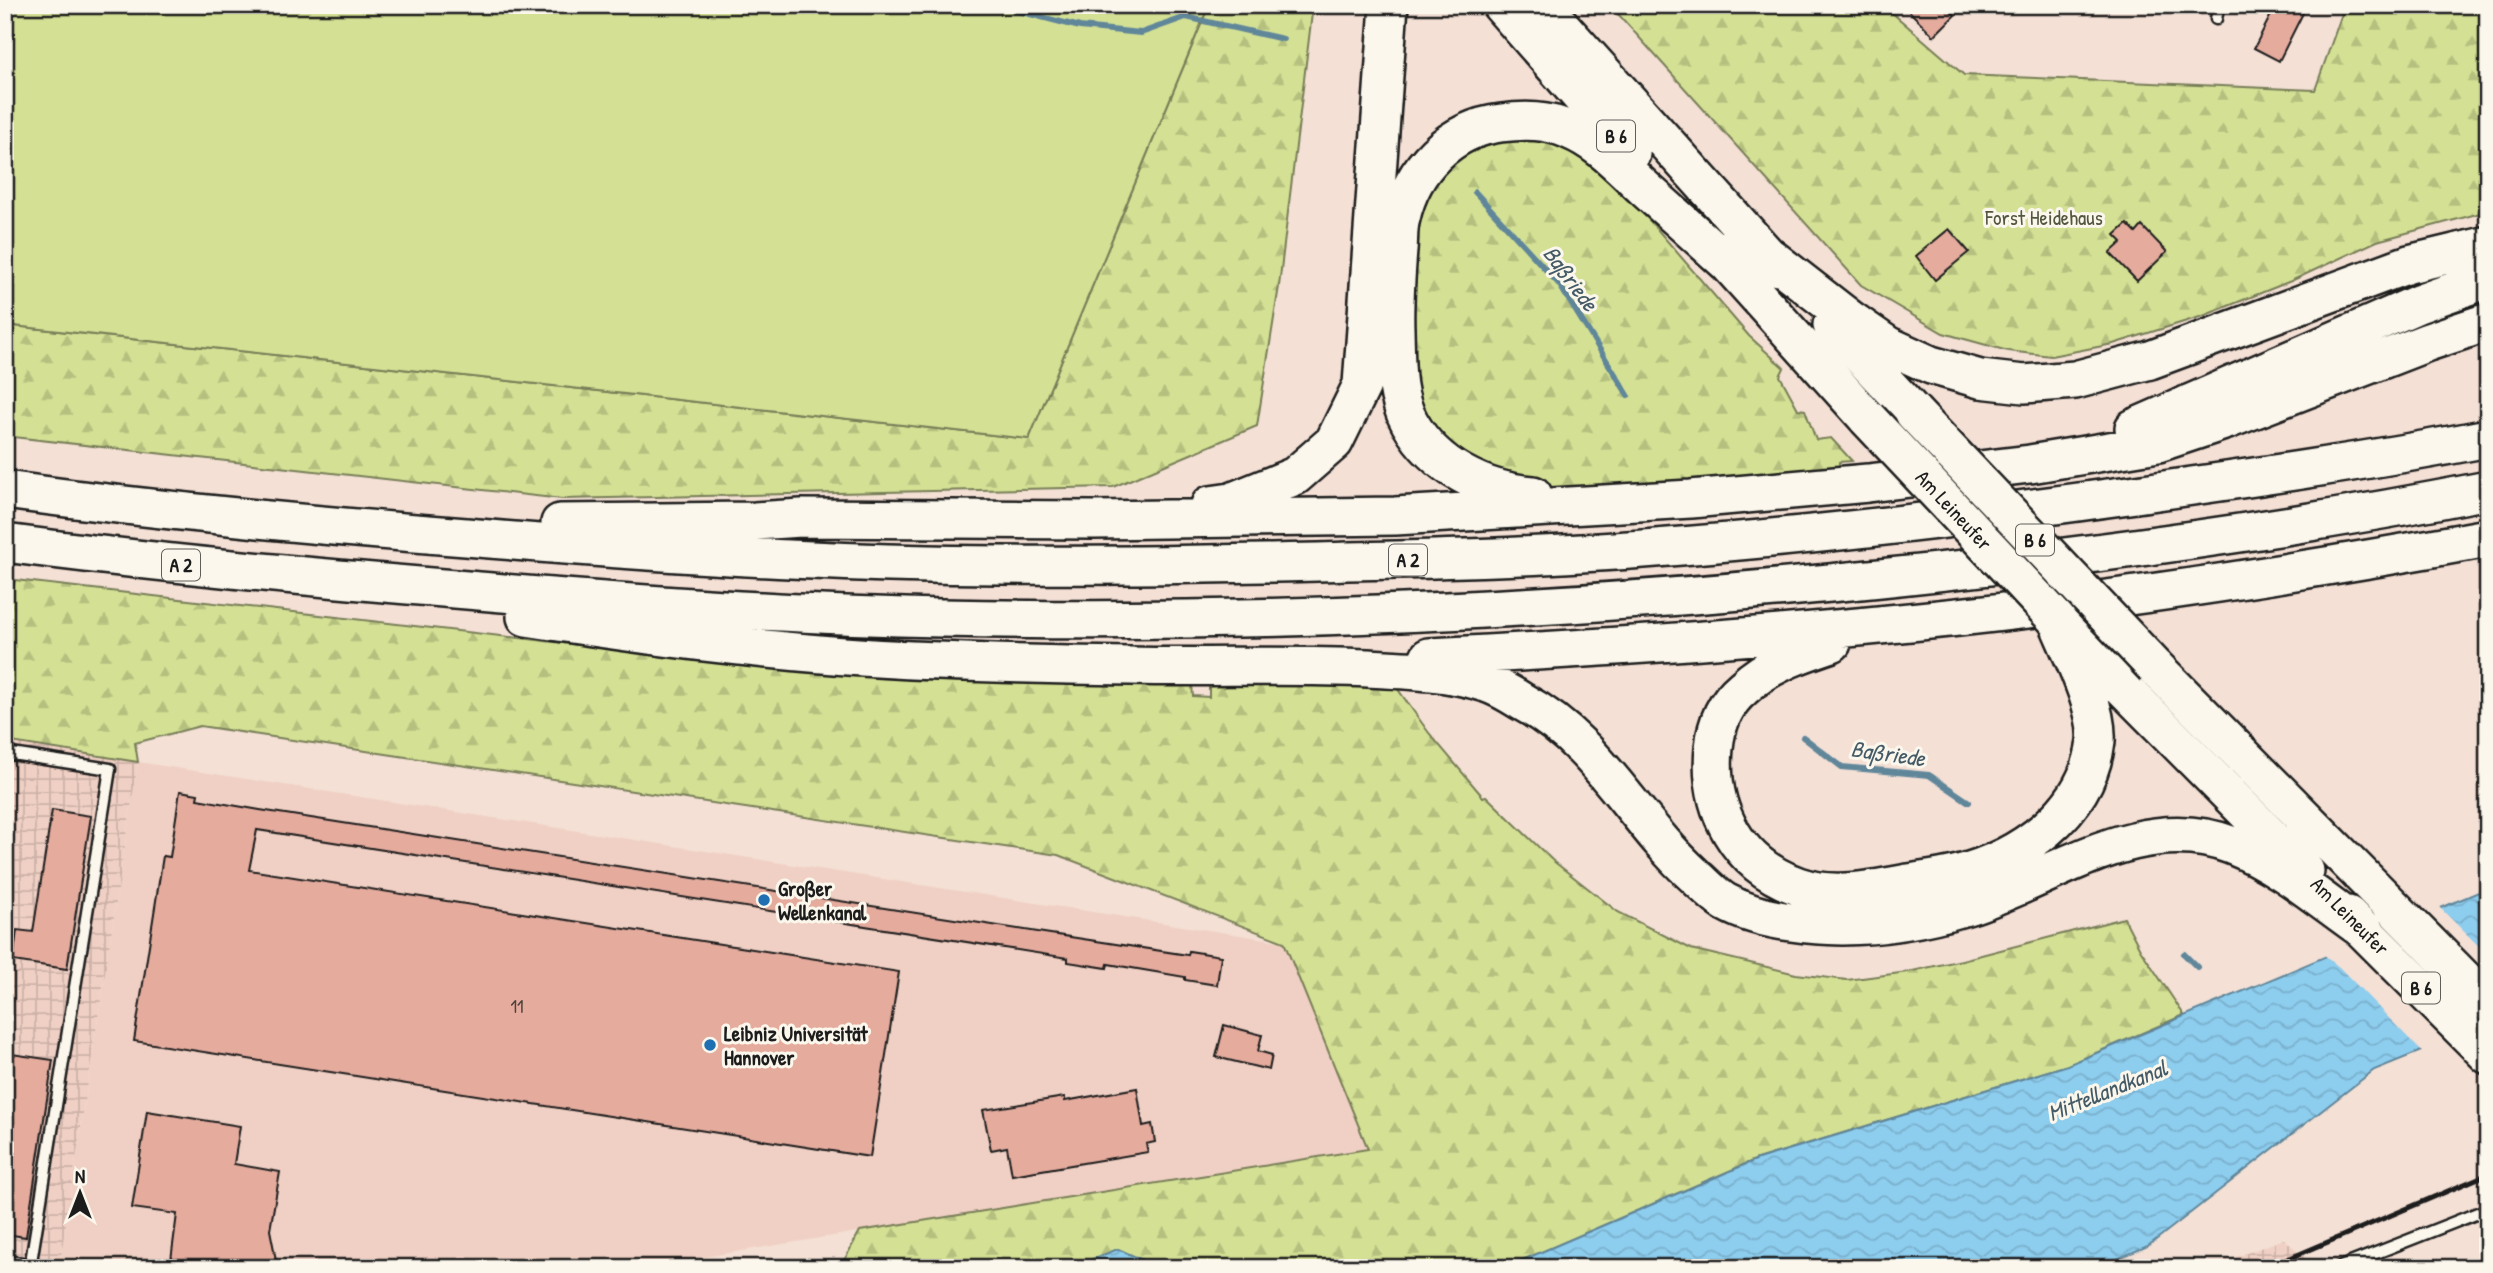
<svg xmlns="http://www.w3.org/2000/svg" width="2493" height="1273" viewBox="0 0 2493 1273" font-family="'Patrick Hand',sans-serif">
  <style>
    .built { fill: #f0d0c4 }
    .industrial { fill: url(#industrial-grid) }
    .forest { fill: url(#forest-firs); stroke: #787e58; stroke-width: 2 }
    .green { fill: #d4e194; stroke: #787e58; stroke-width: 2 }
    .water { fill: url(#water-waves); stroke: #60869a; stroke-width: 2 }
    .pier { fill: #f4e0d5 }
    .lines { fill: none; stroke-linecap: round; stroke-linejoin: round }
    .stream { stroke: #60869a; stroke-width: 6 }
    .building { fill: #e5ac9e; stroke: #1c1c1c; stroke-width: 2 }
    .lane-casing { stroke: #1c1c1c; stroke-width: 15 }
    .highway-casing { stroke: #1c1c1c; stroke-width: 42 }
    .lane { stroke: #fbf7ec; stroke-width: 10 }
    .highway { stroke: #fbf7ec; stroke-width: 37 }
    .rail { stroke: #1c1c1c; stroke-width: 5 }
    .highway-bridge-casing { stroke: #1c1c1c; stroke-width: 42; stroke-linecap: butt }
    .highway-bridge { stroke: #fbf7ec; stroke-width: 37 }
    .poi-dot { fill: #1f6fb2; stroke: #fbf7ec; stroke-width: 2.5 }
    .labels { text-anchor: middle; dominant-baseline: central; stroke-width: 6; stroke-linejoin: round; paint-order: stroke }
    .number-label { font-size: 18px; fill: #4e403c }
    .shield { fill: #fbf7ec; stroke: #5f5e5a; stroke-width: 2 }
    .shield-label { font-size: 19px; font-weight: bold; fill: #1c1c1c }
    .park-label { font-size: 21px; fill: #535740; stroke: #fbf7ec }
    .street-label { font-size: 21px; fill: #1c1c1c; stroke: #fbf7ec }
    .poi-label { font-size: 21px; font-weight: bold; fill: #1c1c1c; stroke: #fbf7ec; text-anchor: start }
    .water-label { font-size: 23px; font-style: italic; fill: #445a66; stroke: #fbf7ec }
  </style>
  <defs>
    <pattern id="industrial-grid" width="8" height="8" patternUnits="userSpaceOnUse" patternTransform="scale(1.75)"><rect width="8" height="8" fill="#f0d0c4"/><path d="M0 4h8M4 0v8" fill="none" stroke="#cdb2a8"/></pattern>
    <pattern id="forest-firs" width="22" height="20" patternUnits="userSpaceOnUse" patternTransform="scale(1.75)"><rect width="22" height="20" fill="#d4e194"/><path d="M5 1l3.5 6h-7zM16 11l3.5 6h-7z" fill="#b5c07f"/></pattern>
    <pattern id="water-waves" width="16" height="10" patternUnits="userSpaceOnUse" patternTransform="scale(1.75)"><rect width="16" height="10" fill="#8dcdee"/><path d="M0 5q4-4 8 0t8 0" fill="none" stroke="#79afcc"/></pattern>
  </defs>
  <rect width="100%" height="100%" fill="#f4e0d5"/>
  <filter id="ink" filterUnits="userSpaceOnUse"><feTurbulence type="fractalNoise" baseFrequency=".0143" numOctaves="2"/><feDisplacementMap in="SourceGraphic" scale="14" xChannelSelector="R" yChannelSelector="G"/><feConvolveMatrix kernelMatrix="1 2 1 2 8 2 1 2 1" color-interpolation-filters="sRGB"/></filter>
  <g filter="url(#ink)">
    <path class="built" d="M138,762L1284,942L1369,1149L636,1268H59Z"/>
    <path class="industrial" d="M5,741L138,762L59,1268H5Z
      M2284,1239L2316,1268H2207Z"/>
    <path class="forest" d="M1209,5H1313L1279,286L1257,426L1113,487L562,499L5,436V325L1029,439Z
      M1610,5H1883L1964,75L2315,90L2345,5H2488V211L2377,241L2291,281L2203,316L2113,344L2051,356L2008,351L1943,333L1861,285Z
      M1513,136L1561,143L1607,171L1749,336L1784,368L1780,376L1798,409L1805,410L1816,440L1831,438L1852,461L1839,462L1840,472L1548,491L1456,461L1414,403L1411,231L1431,183L1456,157L1484,142Z
      M15,580L701,659L1192,684L1193,696L1209,697V683L1392,681L1429,733L1483,797L1486,796L1552,860L1618,912L1691,949L1796,974L1847,980L1908,972L1962,960L2124,918L2140,949L2184,1015L2068,1065L1757,1159L1504,1268H1160L1118,1249L1070,1268H840L860,1231L1368,1149L1284,942L1058,855L200,726L135,743L138,762L5,741V587L13,588Z"/>
    <path class="green" d="M5,5H1209L1029,439L5,325Z"/>
    <path class="water" d="M2488,888V1024L2374,1070L2148,1246L2096,1268H1504L1758,1159L2068,1065Z
      M1118,1249L1160,1268H1070Z"/>
    <path class="pier" d="M2437,905L2488,955V1028L2424,1054L2340,968L2322,953Z"/>
    <g class="lines">
      <path class="stream" d="M995,5L1080,27L1141,33L1186,17L1283,39
        M1475,192L1559,284L1628,395
        M1803,737L1842,767L1929,775L1969,802
        M2184,954L2197,967"/>
    </g>
    <path class="building" d="M1903,5H1945L1955,15L1934,36Z
      M2276,5H2307L2279,61L2254,48Z
      M2127,224L2136,233L2142,226L2167,252L2137,281L2110,253L2122,242L2115,235Z
      M1949,229L1969,252L1935,280L1916,256Z
      M180,791L198,794L197,799L260,810L1044,933L1188,955L1189,951L1221,956L1217,985L1185,980V977L1108,964L1107,968L1068,962V958L257,830L249,870L899,972L870,1157L134,1041L163,856L170,857Z
      M52,810L91,816L67,969L13,961L17,930L33,932Z
      M1224,1025L1262,1035L1258,1051L1272,1055L1269,1070L1216,1057Z
      M5,1053L53,1060L26,1237L5,1234Z
      M1137,1088L1143,1126L1152,1124L1155,1142L1146,1144L1148,1152L1012,1175L1007,1147L991,1150L983,1110L1065,1097V1101Z
      M147,1111L240,1126L234,1164L280,1172L270,1230L276,1260L233,1268H170L177,1214L132,1208Z"/>
    <g class="lines">
      <defs>
        <path id="lane" d="M2216,19L2219,5
          M5,753L110,769L30,1268
          M5,1261L31,1264
          M2338,1268L2488,1209"/>
        <path id="highway" d="M1501,5L1631,154
          M1542,5L1778,267
          M1716,250L1867,418
          M1761,250L1851,320L1887,345L1931,365L1980,379L2024,384L2075,380L2150,360L2409,264L2488,245
          M1832,325L1914,413
          M2134,428L2418,304L2488,279
          M5,490C158,511 312,525 466,537C620,550 775,561 929,564C1059,567 1188,565 1318,562C1430,559 1544,557 1656,548C1814,536 1972,517 2129,495C2249,478 2369,461 2488,438
          M1533,495C1483,491 1435,467 1410,423C1394,395 1396,360 1395,329C1394,303 1396,276 1398,250C1399,239 1398,228 1401,218C1412,168 1450,129 1501,123C1525,120 1547,120 1569,130C1599,142 1621,167 1644,188C1673,214 1702,240 1731,266
          M1210,505L1231,502L1295,476L1334,442L1362,385L1389,5
          M560,523L755,521L801,518L1094,520L1395,516L1691,499L1868,483L2030,464L2158,443L2227,420L2428,342L2488,322
          M5,543C163,564 321,578 479,591C633,604 787,615 942,618C1255,625 1569,610 1880,578C2084,557 2287,530 2488,490
          M526,617C654,637 782,654 911,660C984,663 1057,665 1130,666C1209,668 1289,664 1368,668C1409,670 1447,671 1486,683C1498,687 1510,694 1521,701C1601,744 1631,818 1695,876C1704,884 1714,895 1725,902C1745,913 1768,919 1791,922C1849,931 1911,923 1967,906C2052,880 2138,810 2231,845C2280,864 2323,902 2365,931
          M2070,634L2305,871
          M1832,643C1799,654 1769,664 1743,688C1725,703 1716,725 1714,748C1708,810 1738,865 1798,886C1833,898 1868,890 1903,884C1920,881 1938,879 1955,875C2020,859 2088,812 2096,741C2099,708 2070,651 2057,620
          M1429,657C1605,648 1782,636 1958,617C2136,598 2312,570 2488,538
          M2155,667L2488,1003
          M2348,915L2488,1055"/>
      </defs>
      <use href="#lane" class="lane-casing"/>
      <use href="#highway" class="highway-casing"/>
      <use href="#lane" class="lane"/>
      <use href="#highway" class="highway"/>
      <path class="rail" d="M2267,1268L2488,1174"/>
      <defs>
        <path id="highway-bridge" d="M1914,413L2155,667
          M1867,418L2057,620"/>
      </defs>
      <use href="#highway-bridge" class="highway-bridge-casing"/>
      <use href="#highway-bridge" class="highway-bridge"/>
    </g>
  </g>
  <g class="poi-dot">
    <circle cx="764" cy="900" r="7"/>
    <circle cx="710" cy="1045" r="7"/>
  </g>
  <g class="labels">
    <g class="number-label">
      <text x="517" y="1006">11</text>
    </g>
    <g class="shield">
      <rect x="1597" y="120.5" width="38" height="31" rx="5"/>
      <rect x="2016" y="524.5" width="38" height="31" rx="5"/>
      <rect x="1389" y="544.5" width="38" height="31" rx="5"/>
      <rect x="162" y="549.5" width="38" height="31" rx="5"/>
      <rect x="2402" y="972.5" width="38" height="31" rx="5"/>
    </g>
    <g class="shield-label">
      <text x="1616" y="136">B 6</text>
      <text x="2035" y="540">B 6</text>
      <text x="1408" y="560">A 2</text>
      <text x="181" y="565">A 2</text>
      <text x="2421" y="988">B 6</text>
    </g>
    <g class="park-label">
      <text x="2044" y="217">Forst Heidehaus</text>
    </g>
    <g class="street-label">
      <text transform="translate(1954 510) rotate(47)">Am Leineufer</text>
      <text transform="translate(2350 916) rotate(45)">Am Leineufer</text>
    </g>
    <g class="poi-label">
      <text x="778" y="888">Großer<tspan x="778" dy="24">Wellenkanal</tspan></text>
      <text x="724" y="1033">Leibniz Universität<tspan x="724" dy="24">Hannover</tspan></text>
    </g>
    <g class="water-label">
      <text transform="translate(1571 278) rotate(53)">Baßriede</text>
      <text transform="translate(1888 753) rotate(8)">Baßriede</text>
      <text transform="translate(2107 1090) rotate(-22)">Mittellandkanal</text>
    </g>
  </g>
  <rect width="2493" height="1273" fill="none" stroke="#fbf7ec" stroke-width="28"/>
  <rect x="14" y="14" width="2465" height="1245" fill="none" stroke="#1c1c1c" stroke-width="2.5" filter="url(#ink)"/>
  <g transform="translate(80 1193)" stroke="#fbf7ec" stroke-width="5" paint-order="stroke">
  <path d="M0-5L12 26L0 18L-12 26Z" fill="#1c1c1c"/>
  <text y="-10" font-size="19" font-weight="bold" text-anchor="middle" fill="#1c1c1c">N</text>
  </g>
</svg>
